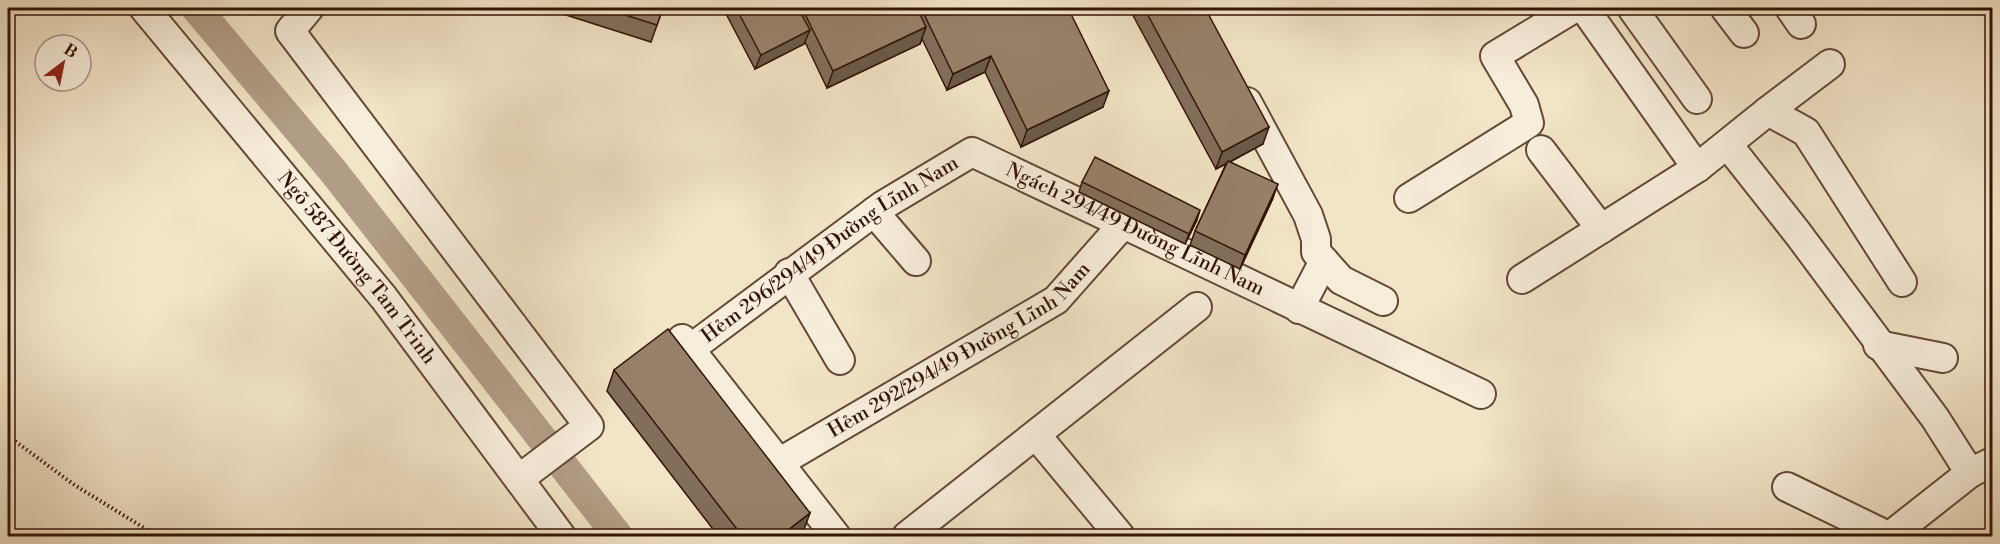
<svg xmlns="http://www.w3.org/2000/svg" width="2000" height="544" viewBox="0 0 2000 544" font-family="'Libre Bodoni',serif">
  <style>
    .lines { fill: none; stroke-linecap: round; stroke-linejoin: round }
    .canal { stroke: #b19d85; stroke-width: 30 }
    .minor-casing { stroke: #644836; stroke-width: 32 }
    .path { stroke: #341406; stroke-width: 4; stroke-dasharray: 1.5 3; stroke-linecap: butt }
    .minor { stroke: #f7eddb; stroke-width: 28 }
    .wall { fill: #826e5b; stroke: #341406; stroke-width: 1.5 }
    .shaded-wall { fill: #6a5a4a; stroke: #341406; stroke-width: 1.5 }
    .building { fill: #97806a; stroke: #341406; stroke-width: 1.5 }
    .labels { text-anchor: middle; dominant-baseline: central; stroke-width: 6; stroke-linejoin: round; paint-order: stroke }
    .street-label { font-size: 20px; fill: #341406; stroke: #f7eddb }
  </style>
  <rect width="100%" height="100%" fill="#f2e4c7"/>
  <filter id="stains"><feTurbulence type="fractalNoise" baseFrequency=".00333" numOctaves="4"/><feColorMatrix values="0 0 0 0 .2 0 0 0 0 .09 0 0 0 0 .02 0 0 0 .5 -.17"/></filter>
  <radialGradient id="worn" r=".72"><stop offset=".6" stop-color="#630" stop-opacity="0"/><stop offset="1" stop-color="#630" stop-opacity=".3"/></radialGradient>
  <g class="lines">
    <path class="canal" d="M196,8L333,171L618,536"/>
    <defs>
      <g id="minor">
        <path id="s1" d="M144,8L384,298L561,536"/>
        <path d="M309,8L290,31L589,426L519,479"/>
        <path d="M1584,8L1697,168"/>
        <path d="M1632,8L1697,99"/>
        <path d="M1725,8L1744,33"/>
        <path d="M1790,8L1801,24"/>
        <path d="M1247,102L1308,215L1316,239V252L1341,280L1383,301"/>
        <path d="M1768,111L1830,64"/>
        <path d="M1728,145L1799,235L1935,418L1970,473L1992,462"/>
        <path d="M1541,150L1601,229"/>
        <path d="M1409,198L1529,123L1524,105L1495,56L1574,8"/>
        <path d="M874,212L916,261"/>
        <path d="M789,273L840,360"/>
        <path d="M1522,279L1697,168L1768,111L1806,132L1902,282"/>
        <path d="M1299,309L1324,261"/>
        <path d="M682,339L836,536"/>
        <path d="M1878,345L1943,358"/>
        <path id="s2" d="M690,349L882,206L972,152L1481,394"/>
        <path d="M1036,435L1120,536"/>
        <path id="s3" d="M780,462L1056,300L1125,222"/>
        <path d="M1787,487L1888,536"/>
        <path d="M907,536L1197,307"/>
        <path d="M1890,536L1970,473"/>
      </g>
    </defs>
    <use href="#minor" class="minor-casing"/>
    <path class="path" d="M8,436L73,484L157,536"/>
    <use href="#minor" class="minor"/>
  </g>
  <path class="wall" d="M544,8H663L651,42Z
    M723,8H1068L1103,107L1021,147L985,72L947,90L922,39L920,44L827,88L805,42L804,44L755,69Z
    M1129,8H1205L1263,144L1230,162L1273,198L1240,269L1190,245L1195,231L1226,164L1216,169Z
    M1082,182L1197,220L1185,244L1079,192Z
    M614,370L802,535L799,537H719L607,391Z"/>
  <path class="shaded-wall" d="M926,27L920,44L827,88L833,71Z
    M810,30L804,44L755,69L761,55Z
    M991,56L985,72L947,90L953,74Z
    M1109,91L1103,107L1021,147L1027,130Z
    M1269,127L1263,144L1216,169L1222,152Z
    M1278,184L1273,198L1240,269L1245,255Z
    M1200,210L1197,220L1185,244L1189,234Z
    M810,513L802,535L799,537H779Z"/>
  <path class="building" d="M603,8H663L657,25Z
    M736,8H798L810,30L761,55Z
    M802,8H917L926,27L833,71Z
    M921,8H1068L1109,91L1027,130L991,56L953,74Z
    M1144,8H1205L1269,127L1222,152Z
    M1095,157L1200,210L1189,234L1082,182Z
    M1228,161L1278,184L1245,255L1195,231Z
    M668,329L810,513L779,537H743L614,370Z"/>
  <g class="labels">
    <g class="street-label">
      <text stroke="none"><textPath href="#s2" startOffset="525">Ngách 294/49 Đường Lĩnh Nam</textPath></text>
      <text stroke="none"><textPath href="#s2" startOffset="172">Hẻm 296/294/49 Đường Lĩnh Nam</textPath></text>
      <text stroke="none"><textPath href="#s1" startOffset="336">Ngõ 587 Đường Tam Trinh</textPath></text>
      <text stroke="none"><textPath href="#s3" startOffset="212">Hẻm 292/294/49 Đường Lĩnh Nam</textPath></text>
    </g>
  </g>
  <rect width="2000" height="544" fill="none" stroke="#f2e4c7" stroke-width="30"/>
  <rect x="9" y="9" width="1982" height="526" fill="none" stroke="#341406" stroke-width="3"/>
  <rect x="15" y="15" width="1970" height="514" fill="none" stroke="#341406" stroke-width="1.5"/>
  <g transform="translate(63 63) rotate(32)"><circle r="28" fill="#f7eddb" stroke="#a99686" stroke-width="1.5"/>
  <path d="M0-4.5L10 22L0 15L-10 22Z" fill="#8f2418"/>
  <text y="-9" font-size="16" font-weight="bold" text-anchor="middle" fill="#341406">B</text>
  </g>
  <rect width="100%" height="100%" filter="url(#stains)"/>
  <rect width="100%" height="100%" fill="url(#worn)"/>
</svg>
